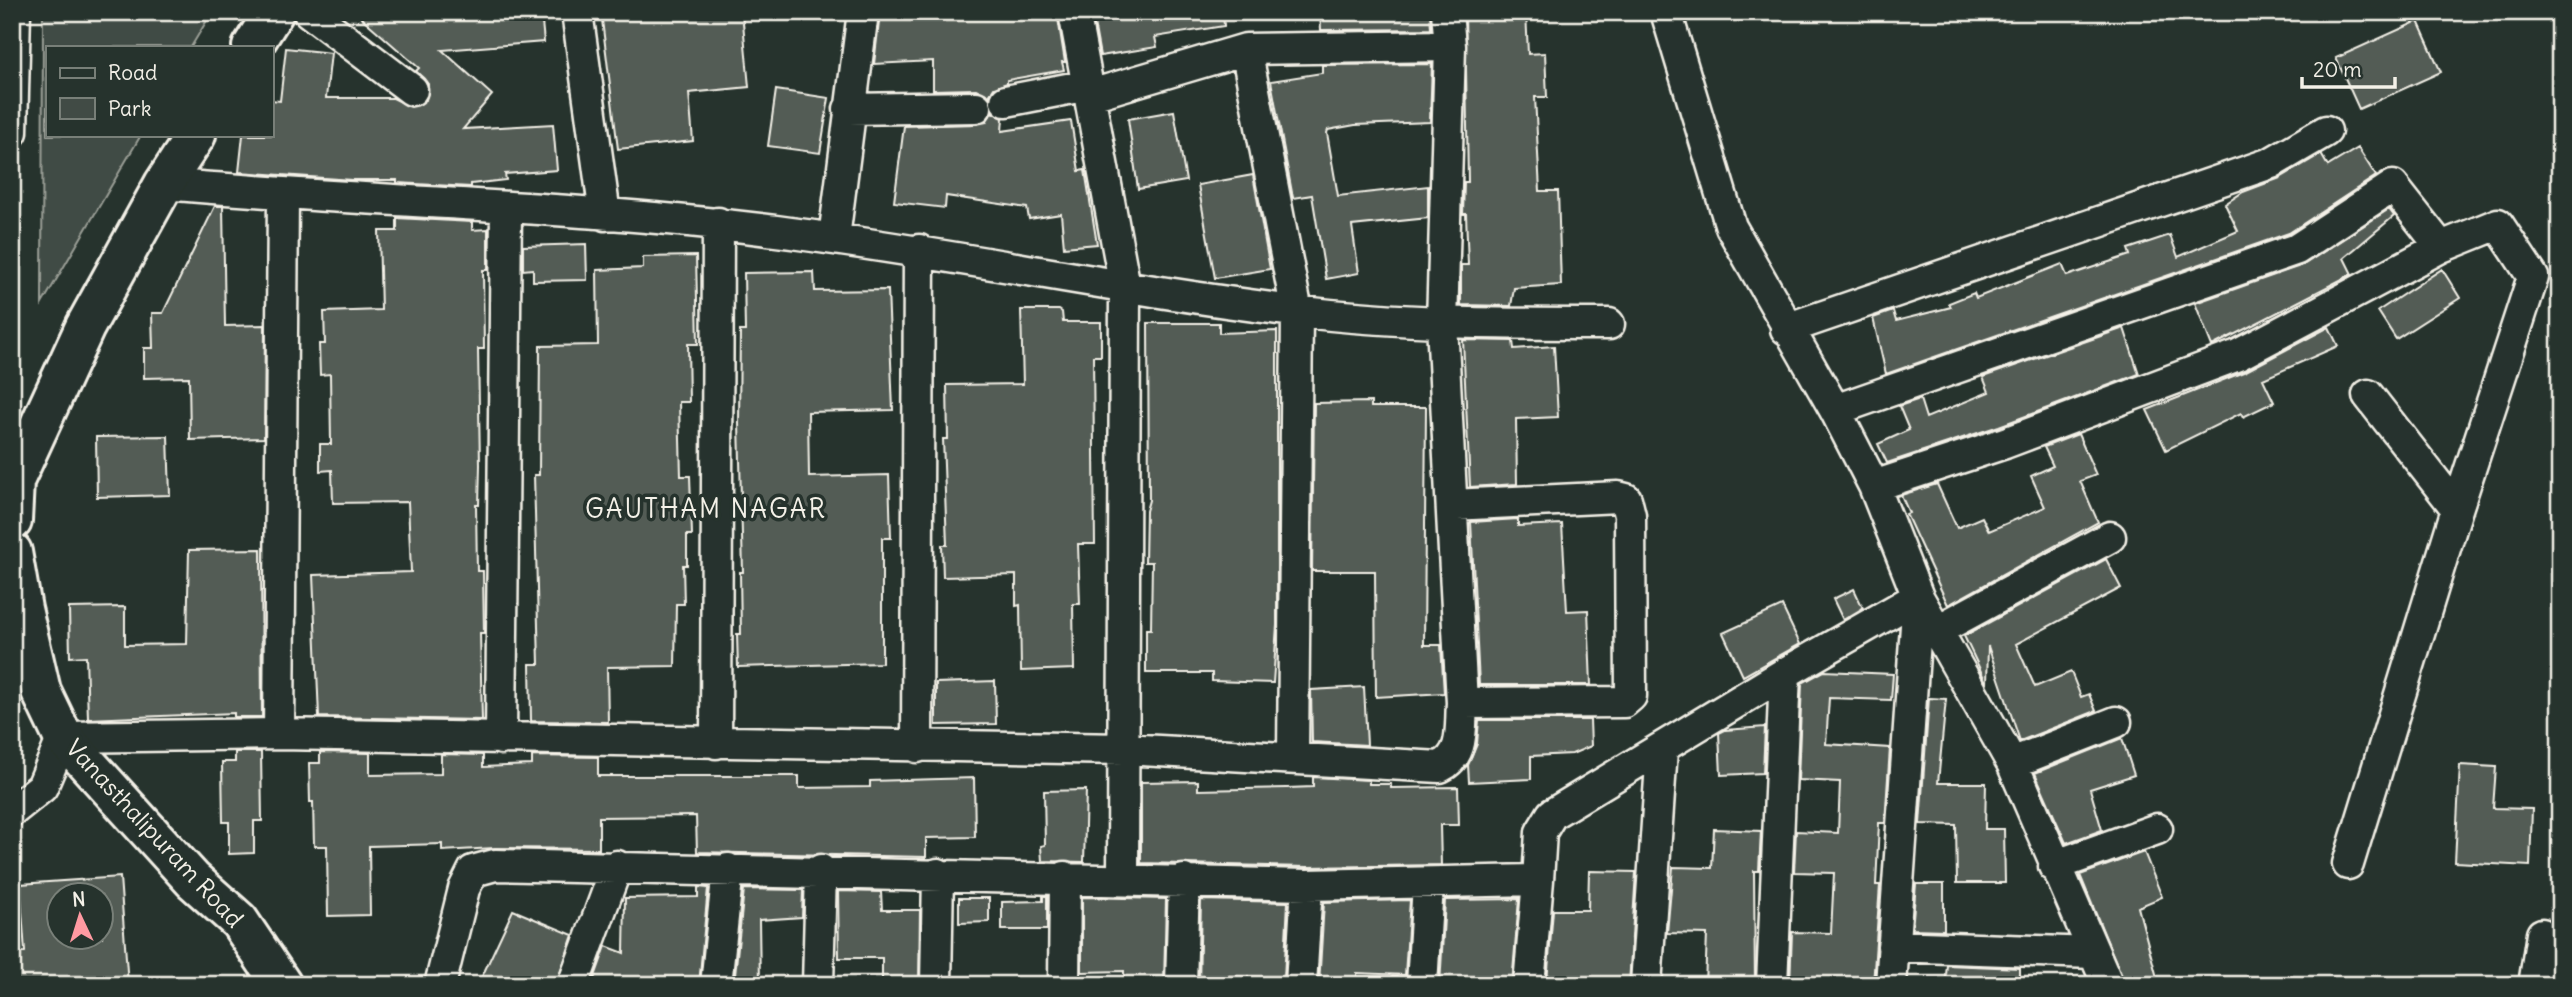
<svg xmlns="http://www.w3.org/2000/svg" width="2572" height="997" viewBox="0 0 2572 997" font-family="Delius,sans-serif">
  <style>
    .green { fill: #414b45; stroke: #9a9e96; stroke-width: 2 }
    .building { fill: #525c55; stroke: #f4f1e8; stroke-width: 2; fill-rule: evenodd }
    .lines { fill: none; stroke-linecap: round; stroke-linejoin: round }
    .street-casing { stroke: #f4f1e8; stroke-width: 35 }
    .secondary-casing { stroke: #f4f1e8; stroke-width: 44 }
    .street { stroke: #26332d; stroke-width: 30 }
    .secondary { stroke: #26332d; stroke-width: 38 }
    .labels { text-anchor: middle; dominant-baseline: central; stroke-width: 7; stroke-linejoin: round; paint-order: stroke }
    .street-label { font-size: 24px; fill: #f4f1e8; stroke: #26332d }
    .neighbourhood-label { font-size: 26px; letter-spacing: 2px; fill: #f4f1e8; stroke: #26332d }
  </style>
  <rect width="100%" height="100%" fill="#26332d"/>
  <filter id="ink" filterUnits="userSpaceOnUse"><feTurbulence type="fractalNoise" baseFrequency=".0143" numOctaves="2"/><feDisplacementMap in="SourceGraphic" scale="14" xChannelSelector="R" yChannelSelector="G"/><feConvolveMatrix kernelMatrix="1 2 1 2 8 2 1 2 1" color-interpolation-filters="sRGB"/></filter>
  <g filter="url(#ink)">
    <path class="green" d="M43,12H212L191,47H47V135H141L42,304Z"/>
    <path class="building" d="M355,12H541L544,42L442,50L492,95L463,129L553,124L557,170L505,174L506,180L471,184V187L397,183V180H352L239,172L243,135H271V100L280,101L286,48L331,53L326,98H393L411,107L426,100L428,84L416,71L419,68Z
      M607,12H742L749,87L689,93L693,141L618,149L602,20H608Z
      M908,12H1057L1065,62H1062L1064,70L1007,80V83L994,88L989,96L976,89L933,90V61L874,64L880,14Z
      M1092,12H1223L1224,26L1155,37L1157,47L1100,56Z
      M1320,12H1430L1431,29L1321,30Z
      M1465,12H1526L1528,54L1545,53L1547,97H1535L1540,191H1558L1561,285L1514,288L1511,306L1461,305V265H1468L1466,214H1463L1464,182H1468Z
      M2418,21L2441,72L2359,109L2336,58Z
      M1432,64L1430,122L1355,125L1328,130L1327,133L1338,196L1428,186V218L1352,226L1359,273L1326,279L1312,195L1293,198L1271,81L1322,73V65Z
      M776,90L829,98L820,153L768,146Z
      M1174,111L1186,181L1138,189L1128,119Z
      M992,112L1003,118L1002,131L1071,121L1079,171L1085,170L1097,244L1064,247L1061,214L1029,219L1027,208L946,196L945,208L894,202L904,126L977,124L986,122Z
      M2358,148L2376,176L2289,233L1886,374L1873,318L1893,311L1896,321L1951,307L1949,303L1974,293L1976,298L2062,264L2067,276L2130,255L2128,249L2170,235L2178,257L2238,231L2225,204L2243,192L2280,178L2321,154L2328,166Z
      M1253,175L1270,269L1215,278L1198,185Z
      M215,206H223L225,326L265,325L264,438L190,440L189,377L144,378V348H153L152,313H163Z
      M2389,209L2394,216L2344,258L2352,274L2212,346L2195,303L2303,265Z
      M397,218L472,222V230L488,229V270H483L484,349H478L480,465L479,505H476L477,571H483L484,633H480L482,720L319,717L313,575L411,572L408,502L333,503L332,470L320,471V444H331L330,374L320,375L319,344H325L324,312L381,310L379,231H397Z
      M586,244L587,280L533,281V269L523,270V246Z
      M696,256L698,344H688L689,402H679L681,476H690L692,535H687V565H683L684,604H676L675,666L607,667L608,722L531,721L530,664H539L534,475H539L540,346L598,345L597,270L643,268V257Z
      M2442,269L2460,298L2396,339L2378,311Z
      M814,272L815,291L888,290L893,410L808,412L809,477L889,475L891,538H882V663L738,667L737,634H741L740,572H743L739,423L740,331H745L744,273Z
      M1021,310H1059L1062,312L1063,322H1101V356H1093L1095,544H1078L1080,604H1073L1074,669L1021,671L1020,605L1016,606V575L943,577L942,545H947L943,439H948L947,385L1023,384Z
      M1148,323H1219V333L1277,331V625L1273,683L1212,681V673H1146V629H1151L1152,562H1145L1146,511L1149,500Z
      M2329,327L2338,346L2263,379L2274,402L2243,417L2241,413L2166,450L2147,410L2246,371Z
      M2124,328L2139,374L1999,426L1887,463L1878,444L1909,430L1899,406L1920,399L1926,418L1989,392L1983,377Z
      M1463,340L1513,341L1514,349L1554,346L1558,417L1516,419L1517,484L1470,487Z
      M1371,402V407H1426L1424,645H1441L1444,693L1376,697L1375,571H1312L1314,403Z
      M2078,434L2096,475L2080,481L2098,522L1948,605L1906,514L1909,513L1901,495L1937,484L1957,528L1982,517L1989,531L2045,507L2031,476L2053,466L2044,447Z
      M168,436L170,495L97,497L96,437Z
      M1518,519V526L1562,524L1567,611L1588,610L1591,685H1479L1471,522Z
      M261,549L262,717H234V713L88,719L86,656L70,657L69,608L125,607V645L187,644L189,550Z
      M2106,559L2121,588L2016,644L2035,687L2071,672L2081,697L2089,694L2096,711L2020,741L1988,646L1987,684L1964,636Z
      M1854,589L1863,608L1843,620L1833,599Z
      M1782,606L1800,644L1743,676L1723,633Z
      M1824,671L1893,674L1891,700L1829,698L1826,744L1890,748L1885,823H1879L1876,885H1880L1873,985H1790L1792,932L1831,933L1834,873L1794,872L1796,831L1838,833L1840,782L1798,780L1802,683Z
      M995,681L996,724L936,725V683Z
      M1364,687L1367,745L1312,742L1311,690Z
      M1929,698L1946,699L1938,783H1986L1985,829H2004L2005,883H1957L1956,825L1920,824Z
      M1479,720H1590L1591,746L1572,754L1531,756V779L1469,782L1468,765L1477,744Z
      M1765,727L1763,773L1721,775L1719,733L1725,730Z
      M2122,738L2134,775L2090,789L2102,830L2066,843L2035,773Z
      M235,752H261L262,821H254V853L229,854V822H223L222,762H235Z
      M320,752L370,753V775L441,774V754L483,755V767L532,765V756L598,757V776H799V788L870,787V781L974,778L975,837L926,838V857L697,852L696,816L599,817V849L495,848L442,851V844L369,846L370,915L328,916L327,846H314L313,802H310L309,763H320Z
      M2460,765L2496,767L2493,808L2532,809L2530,866L2455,862Z
      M1313,777L1369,780V784H1391V788L1458,787L1459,825H1440L1441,865L1307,867L1141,863V782L1198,781V790L1287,788L1313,787Z
      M1086,790L1084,862L1042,861L1041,846L1045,845L1044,791Z
      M1714,829L1761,831L1759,871H1754L1755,985H1705L1707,934L1667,933L1673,867L1712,868Z
      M2144,852L2162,897L2138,907L2159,985H2125L2080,875Z
      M1589,871L1636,872L1629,985L1547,982L1553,910H1588Z
      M120,877L128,985H12V954L25,952L20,884ZM60,895H102V937H60Z
      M1916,884H1944V930L1912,929Z
      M698,887L708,888L699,985H592L606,946L624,953L625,898L698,897Z
      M744,889L803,890L802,917L759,920L760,985H734Z
      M838,891L881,892L882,910H920L919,985H882V958H839Z
      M1043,896H1047V930H1002V902L1043,901Z
      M1082,897L1166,899L1164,985H1124V971L1082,972Z
      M959,898H989V922L959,923Z
      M1519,899L1512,985H1440L1445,900Z
      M1201,900L1288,902L1284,979L1227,976L1226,985H1199Z
      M1410,900L1405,975L1357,973V985H1319L1324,902Z
      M513,910L573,935L556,985H478Z
      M1947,965L2020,968V985H1945Z"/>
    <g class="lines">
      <defs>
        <path id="street" d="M309,12L412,90
          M577,12L605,215
          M1074,12L1125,287L1123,879
          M1666,12L1731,227L1835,410L1874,486L1918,597L2012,763L2108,985
          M1246,49L1297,312L1293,756
          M1091,95L1246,49L1450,46
          M1006,101L1088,85
          M849,109L976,107
          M12,132L15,12
          M164,184C368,202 573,205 776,231C950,253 1121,290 1295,311C1400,324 1504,324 1609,324
          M834,238L863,12
          M1786,329L2271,163L2326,131
          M2368,395L2457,509
          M1835,410L2297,249L2393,186L2441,247
          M1874,486L2005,443L2238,355L2441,247L2498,224L2533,277L2457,509L2348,864
          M1452,505L1618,497L1626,499L1630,515L1631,696L1624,702L1462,703
          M1938,630L2110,537
          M279,734L283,195
          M501,739L506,208
          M716,743L718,223
          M917,747L919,250
          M2012,763L2116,722
          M12,811L42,787L63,737L279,734L1124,749L1440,767C1465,755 1460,728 1462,703L1442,324L1450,46L1447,12
          M2054,866L2157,829
          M1893,946L2093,953
          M440,985L464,889L473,871L495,865L1307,885L1538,880L1541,832L1552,814L1785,673L1918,597L1891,985
          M573,985L617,866
          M716,985L728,869
          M818,985L821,870
          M936,985L938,874
          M1064,985L1065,877
          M1181,985L1184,880
          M1301,985L1307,885
          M1422,985L1428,884
          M1529,985L1538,880
          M1646,985L1662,749
          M1772,985L1785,673
          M2534,985L2542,934"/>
        <path id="secondary" d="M252,47L274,12
          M12,521L14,481L85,327L164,184L196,135
          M12,552L22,609L41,691L63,737L193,880L239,921L282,985"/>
      </defs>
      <use href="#street" class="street-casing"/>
      <use href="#secondary" class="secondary-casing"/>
      <use href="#street" class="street"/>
      <use href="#secondary" class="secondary"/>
    </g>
  </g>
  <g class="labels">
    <g class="street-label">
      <text transform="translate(155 833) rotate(47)">Vanasthalipuram Road</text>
    </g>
    <g class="neighbourhood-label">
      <text x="706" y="508">GAUTHAM NAGAR</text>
    </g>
  </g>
  <rect width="2572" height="997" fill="none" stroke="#26332d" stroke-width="42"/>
  <rect x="21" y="21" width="2530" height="955" fill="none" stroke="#f4f1e8" stroke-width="2.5" filter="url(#ink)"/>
  <rect x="46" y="46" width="228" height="91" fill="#26332d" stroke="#787f78" stroke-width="2"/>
  <rect x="60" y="68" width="35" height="10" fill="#26332d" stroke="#787f78" stroke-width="2"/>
  <text x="108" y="80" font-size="21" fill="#f4f1e8">Road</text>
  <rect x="60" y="98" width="35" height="21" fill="#414b45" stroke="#787f78" stroke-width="2"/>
  <text x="108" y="116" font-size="21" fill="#f4f1e8">Park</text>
  <g transform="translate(80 916) rotate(356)"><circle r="33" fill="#26332d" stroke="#787f78" stroke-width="2"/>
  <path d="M0-5L12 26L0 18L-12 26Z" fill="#ff9aa2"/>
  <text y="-10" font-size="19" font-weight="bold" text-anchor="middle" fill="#f4f1e8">N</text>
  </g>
  <path d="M2302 77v10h93v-10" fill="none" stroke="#f4f1e8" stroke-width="3.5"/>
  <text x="2313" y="77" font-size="21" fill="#f4f1e8" stroke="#26332d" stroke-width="5" paint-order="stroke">20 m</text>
</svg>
